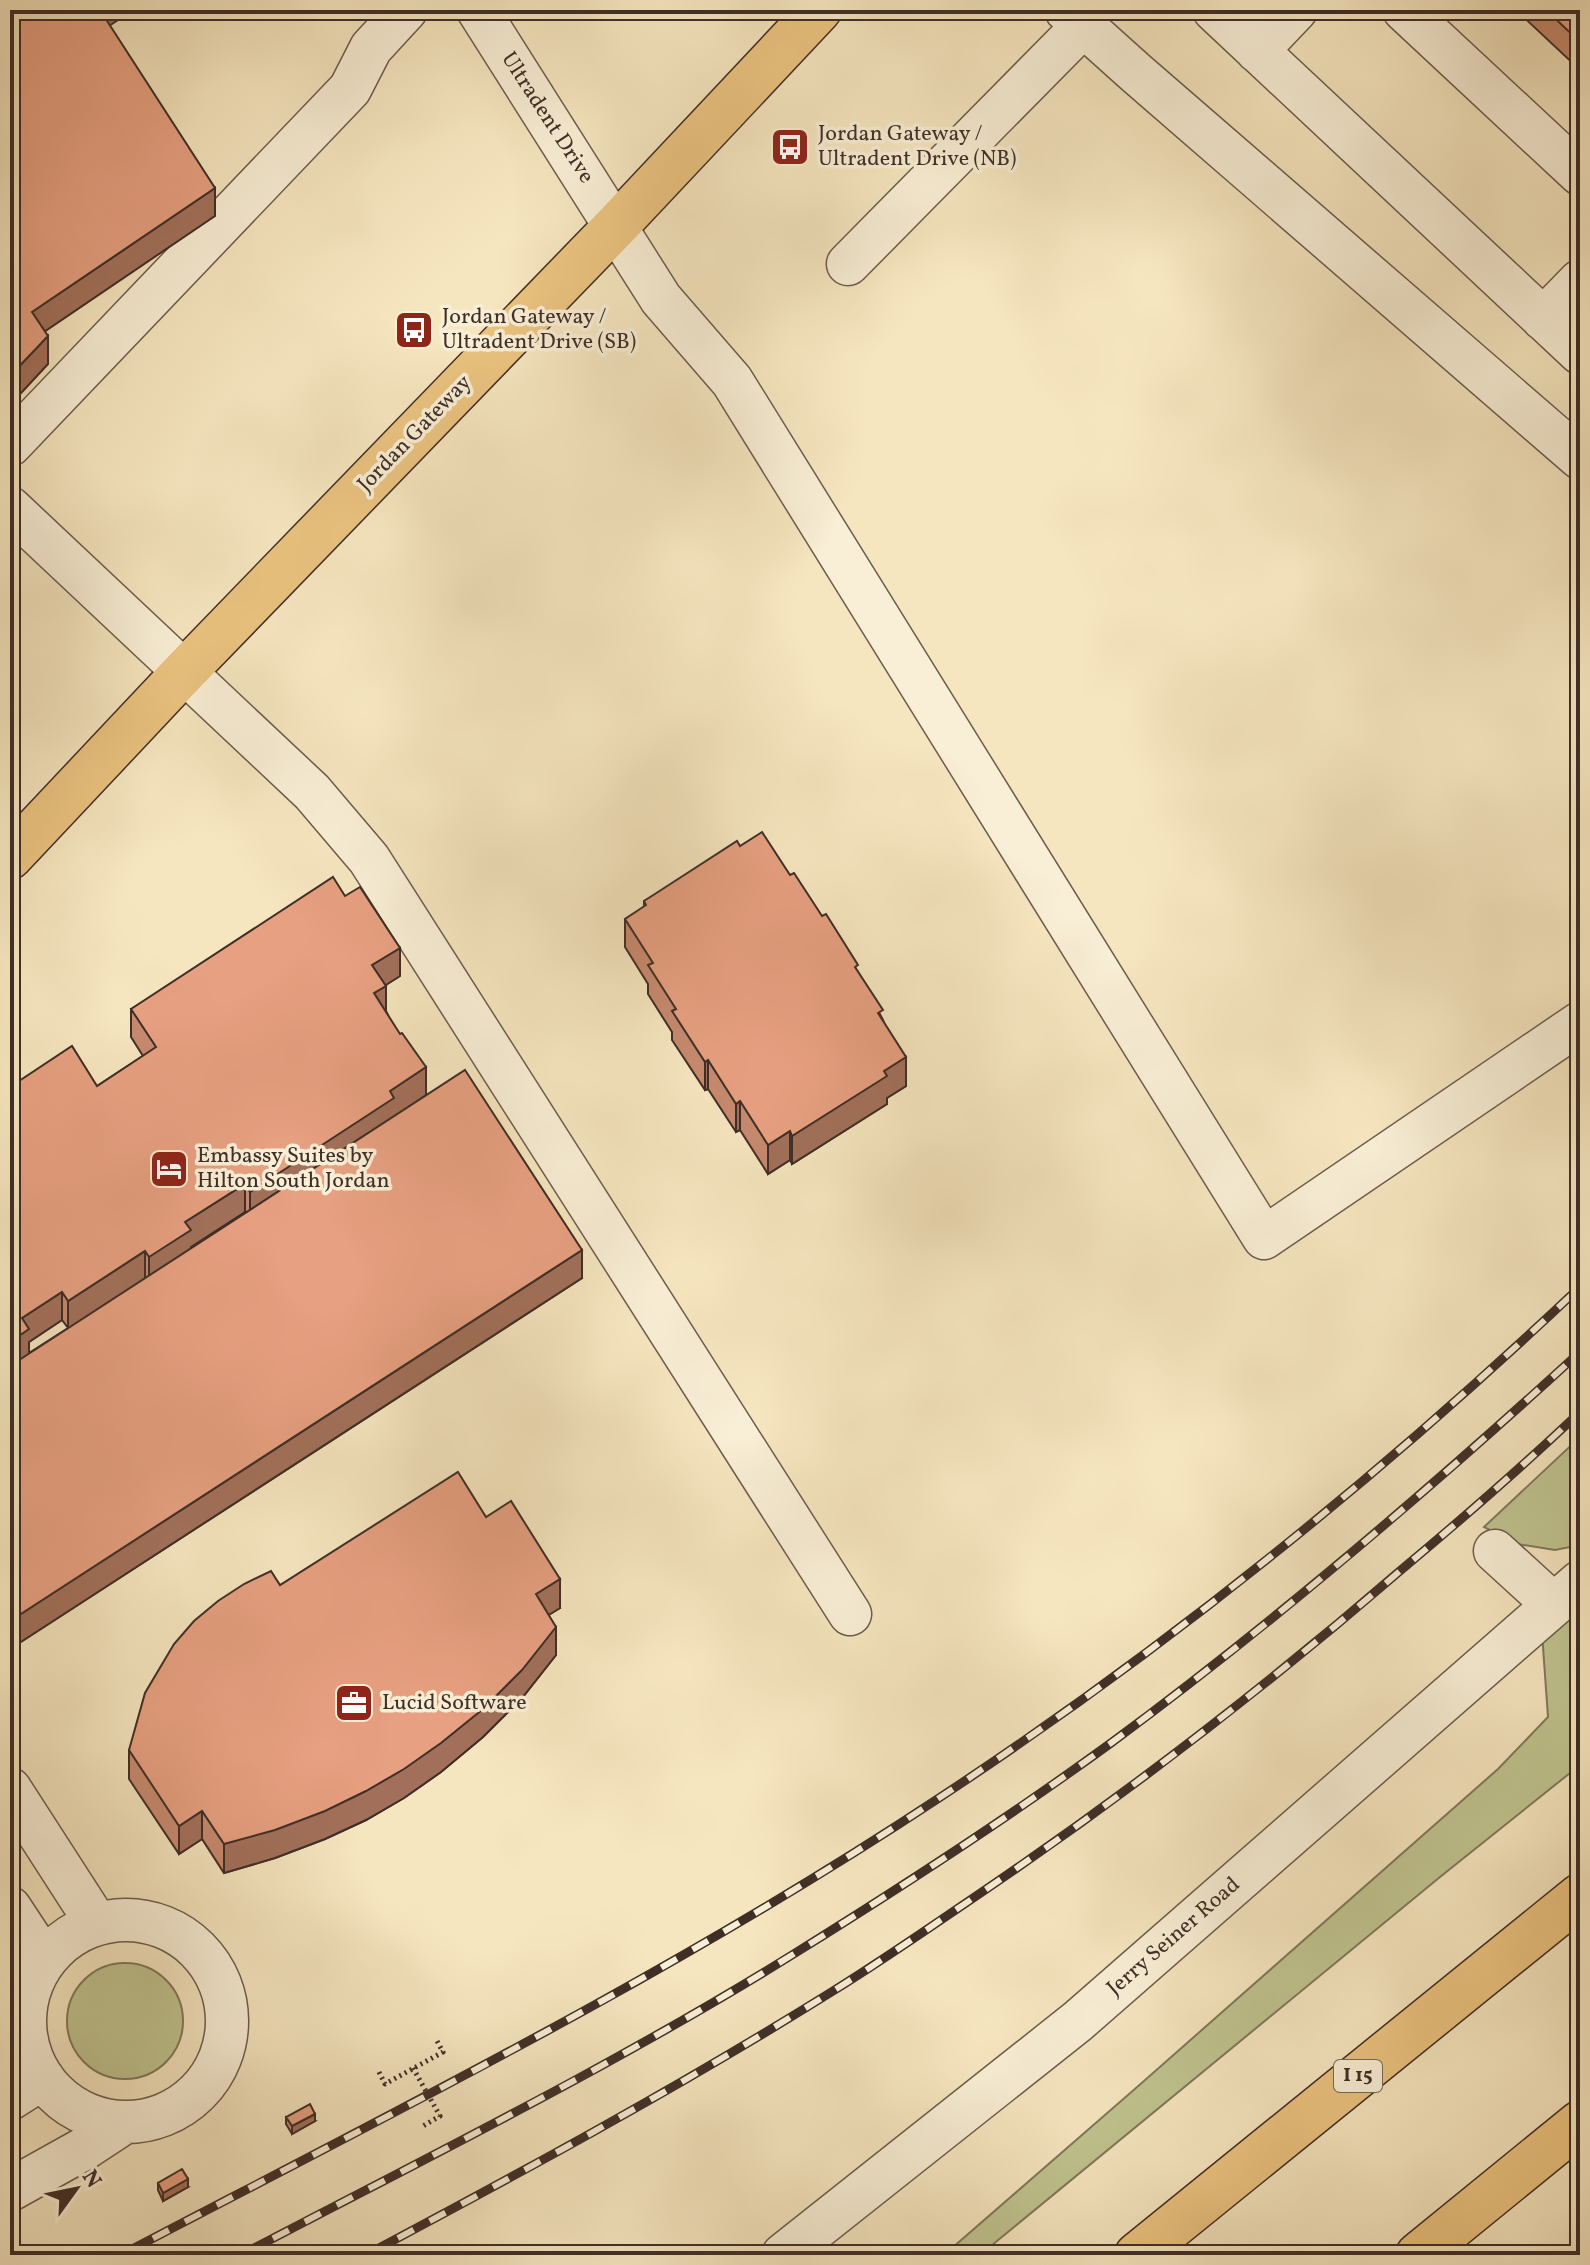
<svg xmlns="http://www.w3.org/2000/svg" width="1590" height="2265" viewBox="0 0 1590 2265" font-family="Vollkorn,serif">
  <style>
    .green { fill: #c0c490; stroke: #80795c; stroke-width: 2 }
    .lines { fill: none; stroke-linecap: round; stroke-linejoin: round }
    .minor-casing { stroke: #6d5c4d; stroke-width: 45 }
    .major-casing { stroke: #3f2e27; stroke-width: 47 }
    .highway-casing { stroke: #3f2e27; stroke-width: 47 }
    .path { stroke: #3f2e27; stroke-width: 5; stroke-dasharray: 2 4; stroke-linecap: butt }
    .minor { stroke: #f9efd6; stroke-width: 42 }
    .major { stroke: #ebc380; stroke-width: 44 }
    .highway { stroke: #ebc380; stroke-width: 44 }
    .rail-casing { stroke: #3f2e27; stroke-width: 9 }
    .rail { stroke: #f9efd6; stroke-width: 6; stroke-dasharray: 18; stroke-linecap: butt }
    .wall { fill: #c78a6f; stroke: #3f2e27; stroke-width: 2; fill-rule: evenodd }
    .shaded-wall { fill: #a2705a; stroke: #3f2e27; stroke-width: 2 }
    .building { fill: #e7a081; stroke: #3f2e27; stroke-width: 2 }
    .labels { text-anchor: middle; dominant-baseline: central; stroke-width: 7; stroke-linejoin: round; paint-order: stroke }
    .shield { fill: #f9efd6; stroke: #77685c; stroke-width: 2 }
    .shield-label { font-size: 20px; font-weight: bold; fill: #3f2e27 }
    .street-label { font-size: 22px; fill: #3f2e27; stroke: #f9efd6 }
    .poi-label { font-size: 22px; fill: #3f2e27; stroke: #f9efd6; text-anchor: start }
  </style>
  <rect width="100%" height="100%" fill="#f6e6c0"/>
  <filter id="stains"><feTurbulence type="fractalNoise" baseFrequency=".0025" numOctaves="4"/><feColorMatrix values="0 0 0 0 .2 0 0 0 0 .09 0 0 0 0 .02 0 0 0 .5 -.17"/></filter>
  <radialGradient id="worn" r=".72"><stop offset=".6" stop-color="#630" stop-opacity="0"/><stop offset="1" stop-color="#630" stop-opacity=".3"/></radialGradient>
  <path class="green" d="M1580,1437V1545L1555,1550L1517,1544L1484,1527Z
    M1580,1604V1765L1440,1877L980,2255H944L1136,2088L1498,1769L1548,1717L1542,1633Z
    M67 2021a58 58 0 1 1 116 0a58 58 0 1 1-116 0Z"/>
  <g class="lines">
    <defs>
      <path id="minor" d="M478,10L661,299L732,381L1264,1238L1580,1023
        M1066,10L1135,72L1580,458
        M1214,10L1580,353
        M1404,10L1580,174
        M1257,51L1296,10
        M848,264L1084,25
        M1543,319L1580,281
        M10,445L350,89L371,48L406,10
        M10,508L312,792L369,859L850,1614
        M1495,1551L1553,1604
        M10,1789L97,1924
        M10,1908L45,1961
        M25 2021a101 101 0 1 1 202 0a101 101 0 1 1-202 0Z
        M10,2099L43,2078
        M10,2190L87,2147L125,2122
        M783,2255L1078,2021L1580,1582"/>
      <path id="major" d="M10,857L184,672L616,226L819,10"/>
      <path id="highway" d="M1137,2255L1580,1896
        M1418,2255L1580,2123"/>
    </defs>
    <use href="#minor" class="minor-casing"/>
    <use href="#major" class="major-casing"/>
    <use href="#highway" class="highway-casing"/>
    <path class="path" d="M413,2068L440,2116L423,2126
      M379,2072L385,2084L443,2052L437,2041"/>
    <use href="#minor" class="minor"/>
    <use href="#major" class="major"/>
    <use href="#highway" class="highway"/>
    <defs>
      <path id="rail" d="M121,2255C398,2110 678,1971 939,1798C1167,1648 1381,1475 1580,1287
        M241,2255C426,2158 615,2065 792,1955C900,1888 1008,1818 1111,1743C1275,1622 1430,1489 1580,1352
        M366,2255C524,2171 681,2086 833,1991C875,1965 916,1937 957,1909C1112,1805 1260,1692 1401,1570C1462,1519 1522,1467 1580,1412"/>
    </defs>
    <use href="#rail" class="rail-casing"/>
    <use href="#rail" class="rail"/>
  </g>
  <path class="wall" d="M1516,10H1580V70Z
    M740,846L790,875L858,972L883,1020L906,1086L887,1098V1104L792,1164L790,1160L768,1174L740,1130L736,1132L708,1089L705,1090L672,1040V1032L648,994V984L625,947V919L644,907V901Z
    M400,976L385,985L386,1011L426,1095L582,1278L10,1649V1087L97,1086L143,1056L131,1037V1009ZM245,1212V1213L191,1248V1247ZM62,1320L68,1328L29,1353V1342Z
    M486,1517L560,1608L548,1615L556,1655L522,1698L483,1737L441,1772L404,1798L366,1820L325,1839L275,1858L224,1873L202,1839L179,1854L129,1779V1750L280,1585Z
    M286,2117L315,2121L292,2134L286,2124Z
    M158,2183L188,2187L163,2201L158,2190Z"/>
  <path class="shaded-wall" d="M97,10H133L97,34Z
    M215,188V216L32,340V312Z
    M48,336V364L10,405V376Z
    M400,948V976L372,994V965Z
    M386,986V1014L374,993Z
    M906,1057V1086L887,1098V1104L792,1164V1136L884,1071Z
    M708,1060V1089L705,1090V1062Z
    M426,1067V1095L250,1220V1192L390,1091Z
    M740,1101V1130L736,1132V1104Z
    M790,1131V1160L768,1174V1145Z
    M245,1184V1212L191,1247V1259L149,1286V1257L185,1222Z
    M582,1250V1278L10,1649V1621Z
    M145,1251V1279L68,1329V1301Z
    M62,1292V1320L29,1342V1357L10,1370V1342L22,1318Z
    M560,1579V1608L536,1623V1594Z
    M556,1627V1655L522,1698L483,1737L441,1772L404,1798L366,1820L325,1839L275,1858L224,1873V1844Z
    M202,1811V1839L179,1854V1826Z
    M315,2114V2121L292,2134V2126Z
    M188,2179V2187L163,2201V2193Z"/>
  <path class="building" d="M10,10H100L215,188L32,312L48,336L10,376Z
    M1546,10H1580V42Z
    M762,832L790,875L794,873L822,916L826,914L858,965L855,967L883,1010L878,1013L906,1057L884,1071L887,1076L792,1136L790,1131L768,1145L740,1101L736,1104L708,1060L705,1062L672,1011L676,1009L648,965L653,963L625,919L646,905L644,901L737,841L740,846Z
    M333,877L345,896L360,887L400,948L372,965L386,986L374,993L400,1034L402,1033L426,1067L390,1091L394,1098L250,1192L245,1184L185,1222L191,1230L149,1257L145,1251L68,1301L62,1292L22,1318L29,1329L10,1342V1087L72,1046L97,1086L156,1047L131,1009Z
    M465,1070L582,1250L10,1621V1366Z
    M458,1472L486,1517L511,1501L560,1579L536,1594L556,1627L522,1670L483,1709L441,1743L404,1769L366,1791L325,1811L275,1830L224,1844L202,1811L179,1826L129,1750L145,1693L174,1644L194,1621L218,1601L244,1584L271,1571L280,1585Z
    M310,2104L315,2114L292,2126L286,2117Z
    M182,2169L188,2179L163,2193L158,2183Z"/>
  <defs>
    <symbol id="bus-square" viewBox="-11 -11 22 22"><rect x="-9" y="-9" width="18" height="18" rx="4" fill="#8f2418" stroke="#f9efd6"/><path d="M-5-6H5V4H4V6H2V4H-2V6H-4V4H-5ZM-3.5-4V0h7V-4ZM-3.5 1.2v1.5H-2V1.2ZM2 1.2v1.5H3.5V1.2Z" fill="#fff"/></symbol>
    <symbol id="hotel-square" viewBox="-11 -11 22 22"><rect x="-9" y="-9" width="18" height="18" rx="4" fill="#8f2418" stroke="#f9efd6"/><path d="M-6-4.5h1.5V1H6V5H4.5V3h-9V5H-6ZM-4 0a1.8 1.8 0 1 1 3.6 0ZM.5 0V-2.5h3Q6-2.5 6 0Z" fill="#fff"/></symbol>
    <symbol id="office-square" viewBox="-11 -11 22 22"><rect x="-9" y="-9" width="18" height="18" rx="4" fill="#8f2418" stroke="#f9efd6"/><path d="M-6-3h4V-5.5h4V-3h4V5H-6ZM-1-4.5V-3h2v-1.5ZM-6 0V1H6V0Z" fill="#fff"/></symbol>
  </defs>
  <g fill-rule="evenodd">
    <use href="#bus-square" x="768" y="125" width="44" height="44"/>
    <use href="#bus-square" x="392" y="308" width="44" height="44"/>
    <use href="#hotel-square" x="147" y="1147" width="44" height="44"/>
    <use href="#office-square" x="332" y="1681" width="44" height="44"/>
  </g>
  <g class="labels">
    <rect class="shield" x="1334" y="2060" width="48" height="32" rx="6"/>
    <g class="shield-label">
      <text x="1358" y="2076">I 15</text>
    </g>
    <g class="street-label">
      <text transform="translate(547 118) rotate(57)">Ultradent Drive</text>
      <text transform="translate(415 434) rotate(-46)">Jordan Gateway</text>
      <text transform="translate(1174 1937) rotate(-41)">Jerry Seiner Road</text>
    </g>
    <g class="poi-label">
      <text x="818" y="134">Jordan Gateway /<tspan x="818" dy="25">Ultradent Drive (NB)</tspan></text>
      <text x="442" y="317">Jordan Gateway /<tspan x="442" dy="25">Ultradent Drive (SB)</tspan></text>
      <text x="197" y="1156">Embassy Suites by<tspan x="197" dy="25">Hilton South Jordan</tspan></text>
      <text x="382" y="1703">Lucid Software</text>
    </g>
  </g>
  <rect width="1590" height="2265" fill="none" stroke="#f6e6c0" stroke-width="40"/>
  <rect x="12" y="12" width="1566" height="2241" fill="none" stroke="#3f2e27" stroke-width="4"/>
  <rect x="20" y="20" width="1550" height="2225" fill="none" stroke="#3f2e27" stroke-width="2"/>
  <g transform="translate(76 2189) rotate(57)" stroke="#f9efd6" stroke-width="6" paint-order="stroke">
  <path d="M0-6L14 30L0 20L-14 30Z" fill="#3f2e27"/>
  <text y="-12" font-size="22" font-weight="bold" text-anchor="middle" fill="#3f2e27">N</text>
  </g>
  <rect width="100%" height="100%" filter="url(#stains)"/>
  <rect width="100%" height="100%" fill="url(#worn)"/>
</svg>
